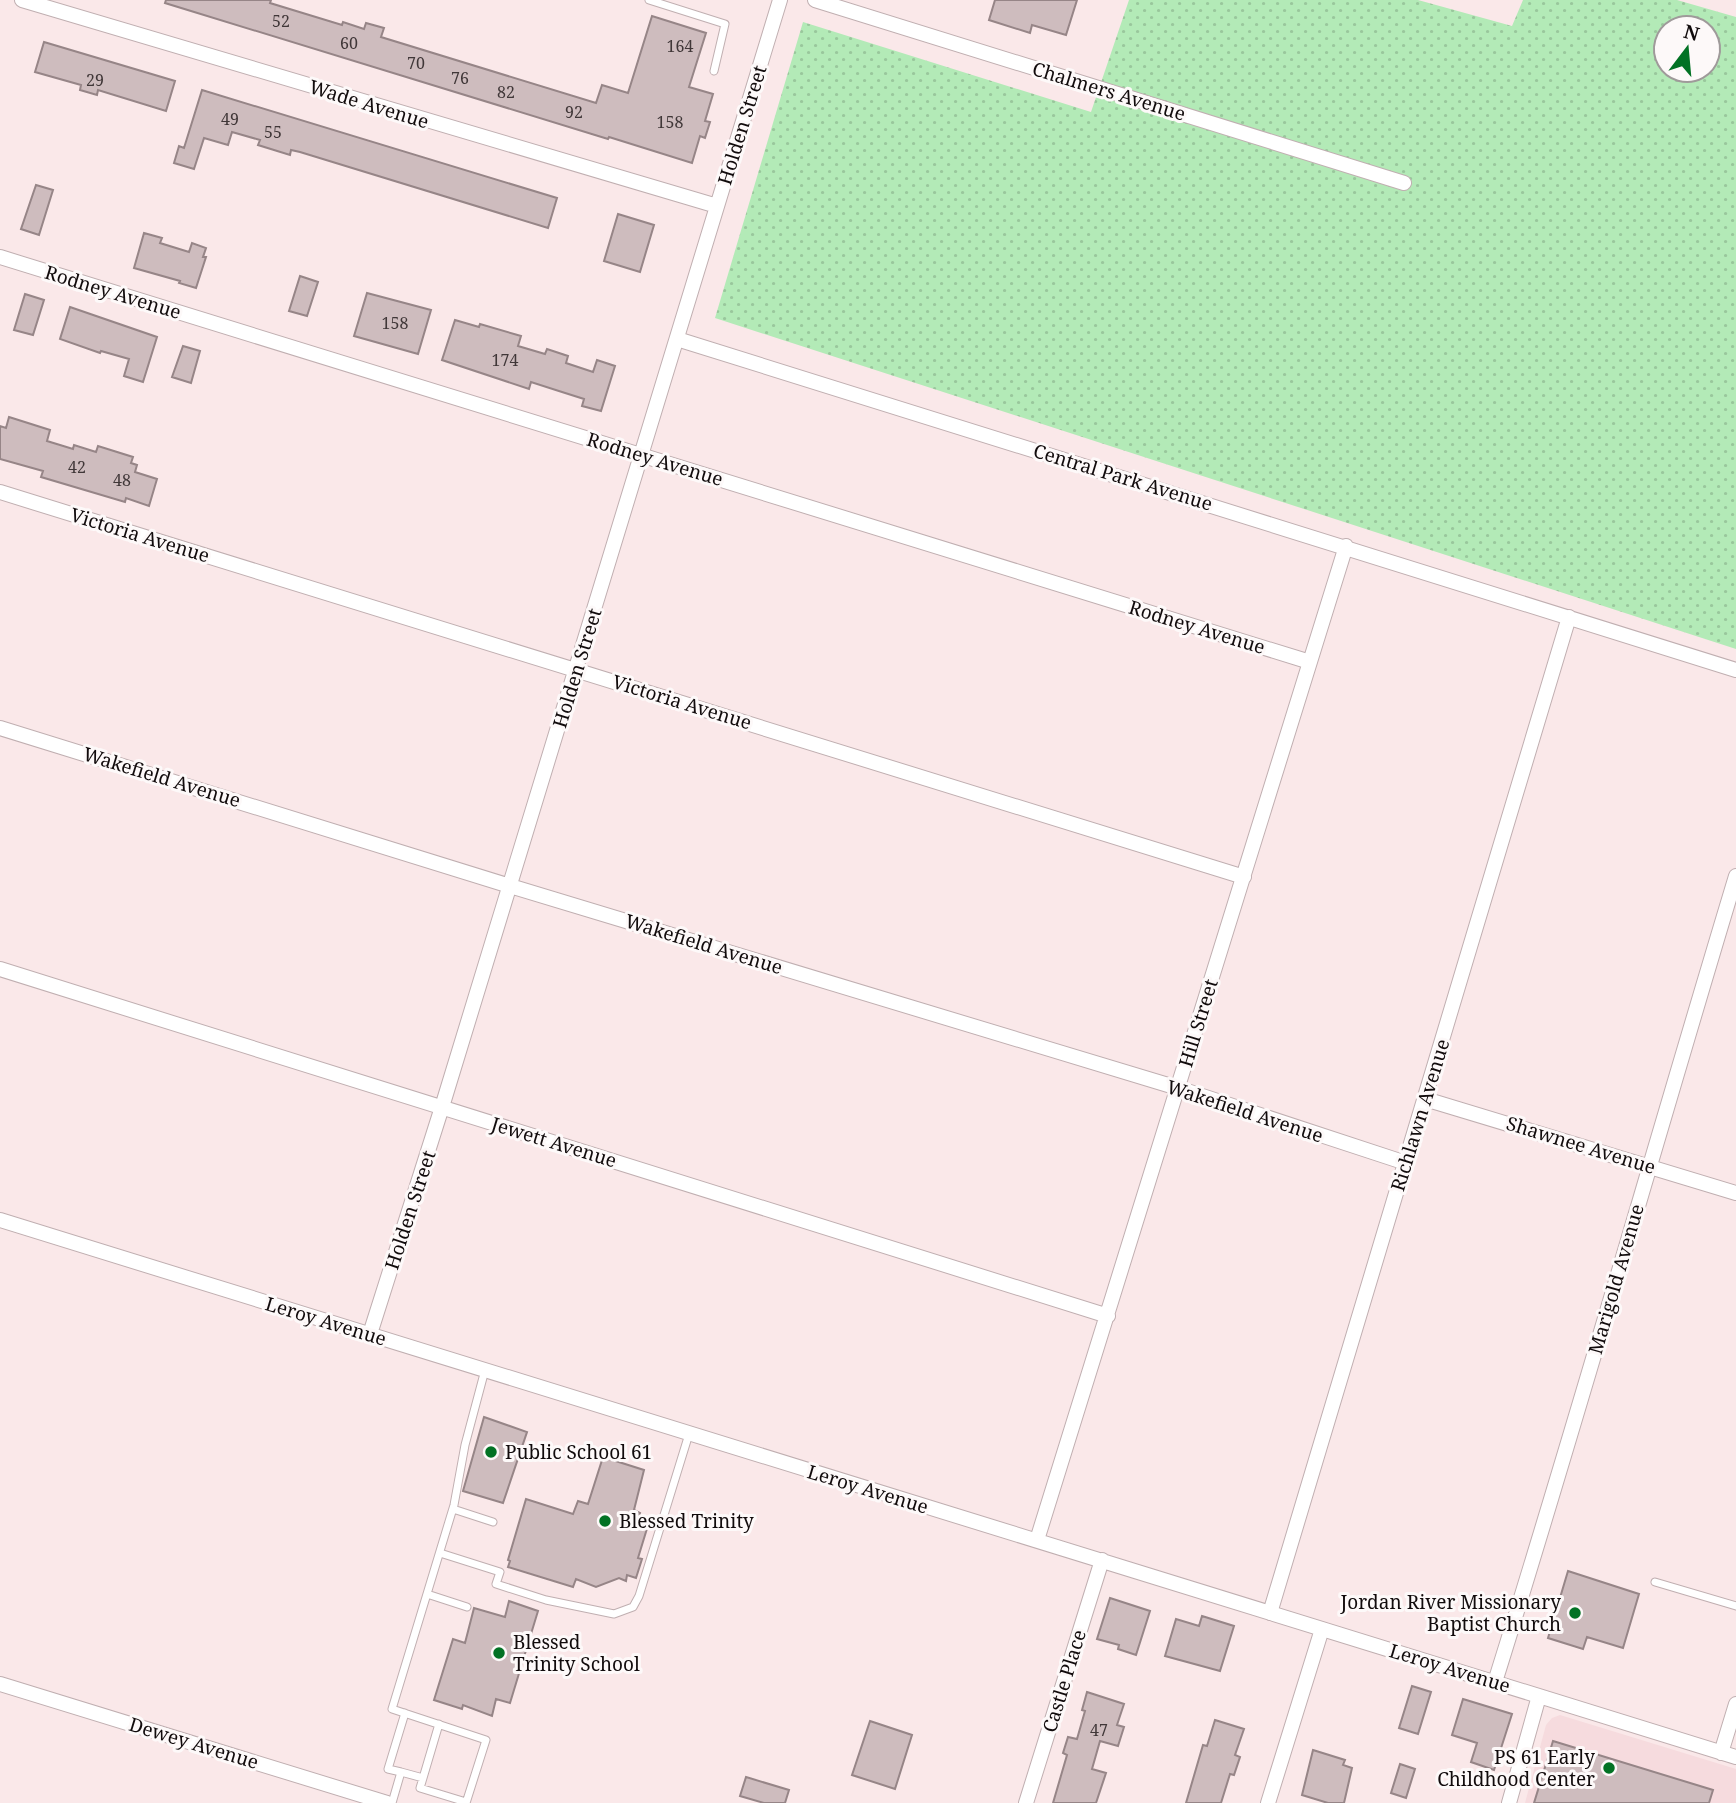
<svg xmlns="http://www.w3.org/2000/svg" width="1736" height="1803" viewBox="0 0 1736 1803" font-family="'Noto Serif',serif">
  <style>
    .built { fill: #f6dbde }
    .grass { fill: url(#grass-dots); fill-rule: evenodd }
    .building { fill: #cebcbe; stroke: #968587; stroke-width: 2 }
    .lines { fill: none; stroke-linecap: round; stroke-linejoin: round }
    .service-casing { stroke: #c0afb1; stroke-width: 9 }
    .minor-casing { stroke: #c0afb1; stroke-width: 16 }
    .service { stroke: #fff; stroke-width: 7 }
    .minor { stroke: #fff; stroke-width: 14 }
    .poi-dot { fill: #027224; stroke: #fdf9f9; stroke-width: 2.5 }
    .labels { text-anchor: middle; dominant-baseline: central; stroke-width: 6; stroke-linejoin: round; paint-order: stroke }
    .number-label { font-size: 16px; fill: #403738 }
    .street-label { font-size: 19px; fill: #110b0c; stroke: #fdf9f9 }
    .poi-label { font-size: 19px; fill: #110b0c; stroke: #fdf9f9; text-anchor: start }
  </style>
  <defs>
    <pattern id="grass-dots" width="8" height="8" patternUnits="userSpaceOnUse" patternTransform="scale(1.75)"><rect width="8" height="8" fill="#b3eab7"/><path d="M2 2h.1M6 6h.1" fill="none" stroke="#99c79c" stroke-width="1.8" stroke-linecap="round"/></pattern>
  </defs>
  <rect width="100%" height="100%" fill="#fae8e9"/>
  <path class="built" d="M1560,1715L1736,1769V1803H1525L1546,1725L1552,1718Z"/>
  <path class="grass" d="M1129,0H1418L1512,26L1523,0H1677L1736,17V649L715,318L803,22L1091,112ZM1666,28H1708V70H1666Z"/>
  <path class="building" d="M166,0H271L270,3L342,25L343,22L364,29L366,23L384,28L381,37L596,103L602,85L628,93L652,16L706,33L689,87L713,94L705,121L710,122L705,138L700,136L692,163L609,137L608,139L165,3Z
    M995,0H1077L1066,35L1032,25L1030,33L989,20Z
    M44,42L175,81L166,111L98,90L97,95L80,90L81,85L35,72Z
    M202,90L557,198L548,228L300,152L291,150L290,155L258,145L260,140L232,132L228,145L204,138L194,169L174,163L179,146L184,148Z
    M36,185L53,190L39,235L21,229Z
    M618,214L654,225L640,272L604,261Z
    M144,233L162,238L160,243L189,252L192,243L206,248L203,257H206L196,288L179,283L180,281L134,268Z
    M300,276L318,282L307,316L289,311Z
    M367,293L431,310L418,354L354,336Z
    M25,294L44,300L33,335L14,330Z
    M70,307L157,337L143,382L124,376L129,359L101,351L100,353L60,339Z
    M455,320L479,327L480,324L521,336L518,346L545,354L547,349L568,356L566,363L593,372L597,360L615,366L601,411L582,406L584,399L562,392L531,382L529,389L442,360Z
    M183,346L200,351L191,383L172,377Z
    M9,417L50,430L47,441L73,449L74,445L96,452L98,446L133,457L131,463L137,465L135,472L157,479L149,506L126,498L125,502L41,477L43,471L0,459V426L6,428Z
    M484,1417L527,1432L503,1503L463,1491Z
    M603,1457L644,1470L634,1510L640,1513L638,1519L649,1522L638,1558L642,1559L636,1578L627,1575L626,1581L619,1578L596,1587L576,1579L573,1587L508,1567L510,1561L508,1560L526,1499L573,1514L578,1501L588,1504Z
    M1568,1571L1639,1594L1623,1648L1587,1637L1583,1649L1548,1638Z
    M1110,1598L1150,1611L1136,1655L1118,1649L1119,1645L1097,1639Z
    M509,1601L538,1611L510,1703L496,1699L492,1716L463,1705L462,1709L434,1700L453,1639L465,1643L474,1608L505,1617Z
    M1202,1616L1234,1626L1220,1671L1165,1656L1176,1619L1199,1626Z
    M1412,1686L1431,1692L1418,1734L1399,1728Z
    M1087,1692L1124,1704L1117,1725L1124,1727L1118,1746L1100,1741L1092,1769L1106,1773L1096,1803H1053L1067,1755L1063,1753L1068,1737L1077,1739L1085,1711L1082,1710Z
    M1463,1699L1512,1714L1494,1770L1471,1762L1477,1743L1452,1735Z
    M1215,1720L1244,1729L1235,1755L1240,1757L1234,1775L1230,1774L1221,1803H1186L1203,1745L1207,1746Z
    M870,1721L912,1735L895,1789L852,1775Z
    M1553,1741L1713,1790L1709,1803H1534Z
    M1313,1750L1345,1760L1343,1765L1352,1768L1344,1803H1328L1302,1795Z
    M1400,1764L1415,1769L1406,1798L1391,1793Z
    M746,1777L789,1790L785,1803H764L740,1796Z"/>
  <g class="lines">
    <defs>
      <path id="service" d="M649,0L725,24L714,71
        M453,1509L493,1522
        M440,1553L500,1572L496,1584L546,1600L614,1614L633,1607L639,1596L689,1434
        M1655,1582L1736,1606
        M427,1594L467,1607
        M401,1772L423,1778L420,1788L466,1802
        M423,1778L439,1724
        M392,1803L401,1772L388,1769L405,1713
        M466,1803L486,1740L392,1709L454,1505L465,1445L485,1370"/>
      <path id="minor" d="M22,0L717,206
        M815,0L1404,183
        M0,257L1310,662
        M677,339L1736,670
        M0,492L1244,877
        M0,728L510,886L1178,1088L1406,1163
        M0,969L1108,1316
        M1425,1099L1736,1193
        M0,1220L1736,1757
        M370,1334L442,1107L780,0
        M1037,1540L1346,546
        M1270,1613L1569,617
        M1495,1682C1579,1414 1655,1144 1736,876
        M0,1684L387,1803
        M1721,1753L1736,1704
        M1026,1803L1102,1560
        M1268,1803L1322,1629
        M1509,1803L1539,1696"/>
    </defs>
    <use href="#service" class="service-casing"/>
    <use href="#minor" class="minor-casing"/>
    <use href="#service" class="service"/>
    <use href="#minor" class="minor"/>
  </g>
  <g class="poi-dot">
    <circle cx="491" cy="1452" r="7"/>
    <circle cx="605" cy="1521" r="7"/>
    <circle cx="1575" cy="1613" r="7"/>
    <circle cx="499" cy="1653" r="7"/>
    <circle cx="1609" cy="1768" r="7"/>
  </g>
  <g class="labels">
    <g class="number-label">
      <text x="281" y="21">52</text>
      <text x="349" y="43">60</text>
      <text x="680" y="46">164</text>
      <text x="416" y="63">70</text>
      <text x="460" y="78">76</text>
      <text x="95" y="80">29</text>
      <text x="506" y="92">82</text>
      <text x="574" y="112">92</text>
      <text x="230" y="119">49</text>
      <text x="670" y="122">158</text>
      <text x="273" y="132">55</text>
      <text x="395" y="323">158</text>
      <text x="505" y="360">174</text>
      <text x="77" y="467">42</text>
      <text x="122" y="480">48</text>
      <text x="1099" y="1730">47</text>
    </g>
    <g class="street-label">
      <text transform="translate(1109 91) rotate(17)">Chalmers Avenue</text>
      <text transform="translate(369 104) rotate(17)">Wade Avenue</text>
      <text transform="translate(742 125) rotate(-73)">Holden Street</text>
      <text transform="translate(113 292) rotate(17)">Rodney Avenue</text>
      <text transform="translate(655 459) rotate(17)">Rodney Avenue</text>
      <text transform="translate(1123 477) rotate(17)">Central Park Avenue</text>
      <text transform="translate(140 535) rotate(17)">Victoria Avenue</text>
      <text transform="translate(1197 627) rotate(17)">Rodney Avenue</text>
      <text transform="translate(577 668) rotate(-73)">Holden Street</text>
      <text transform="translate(682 702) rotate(17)">Victoria Avenue</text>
      <text transform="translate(162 777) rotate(17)">Wakefield Avenue</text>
      <text transform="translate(704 944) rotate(17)">Wakefield Avenue</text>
      <text transform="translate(1198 1023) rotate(-73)">Hill Street</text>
      <text transform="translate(1245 1111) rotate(18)">Wakefield Avenue</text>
      <text transform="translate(1420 1115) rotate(-73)">Richlawn Avenue</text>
      <text transform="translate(554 1142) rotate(17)">Jewett Avenue</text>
      <text transform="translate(1581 1145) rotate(17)">Shawnee Avenue</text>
      <text transform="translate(410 1210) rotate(-72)">Holden Street</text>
      <text transform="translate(1616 1279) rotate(-74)">Marigold Avenue</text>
      <text transform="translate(326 1321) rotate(17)">Leroy Avenue</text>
      <text transform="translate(868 1489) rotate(17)">Leroy Avenue</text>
      <text transform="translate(1450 1668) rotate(17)">Leroy Avenue</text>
      <text transform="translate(1064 1681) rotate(-73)">Castle Place</text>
      <text transform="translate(194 1743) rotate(17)">Dewey Avenue</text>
    </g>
    <g class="poi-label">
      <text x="505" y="1452">Public School 61</text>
      <text x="619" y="1521">Blessed Trinity</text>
      <text x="1561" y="1602" text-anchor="end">Jordan River Missionary<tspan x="1561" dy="22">Baptist Church</tspan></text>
      <text x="513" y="1642">Blessed<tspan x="513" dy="22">Trinity School</tspan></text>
      <text x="1595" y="1757" text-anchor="end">PS 61 Early<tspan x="1595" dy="22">Childhood Center</tspan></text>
    </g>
  </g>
  <g transform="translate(1687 49) rotate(16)"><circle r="33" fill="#fdf9f9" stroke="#9f9a9a" stroke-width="2"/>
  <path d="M0-5L12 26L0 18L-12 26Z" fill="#027224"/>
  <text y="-10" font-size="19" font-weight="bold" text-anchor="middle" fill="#110b0c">N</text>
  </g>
</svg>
